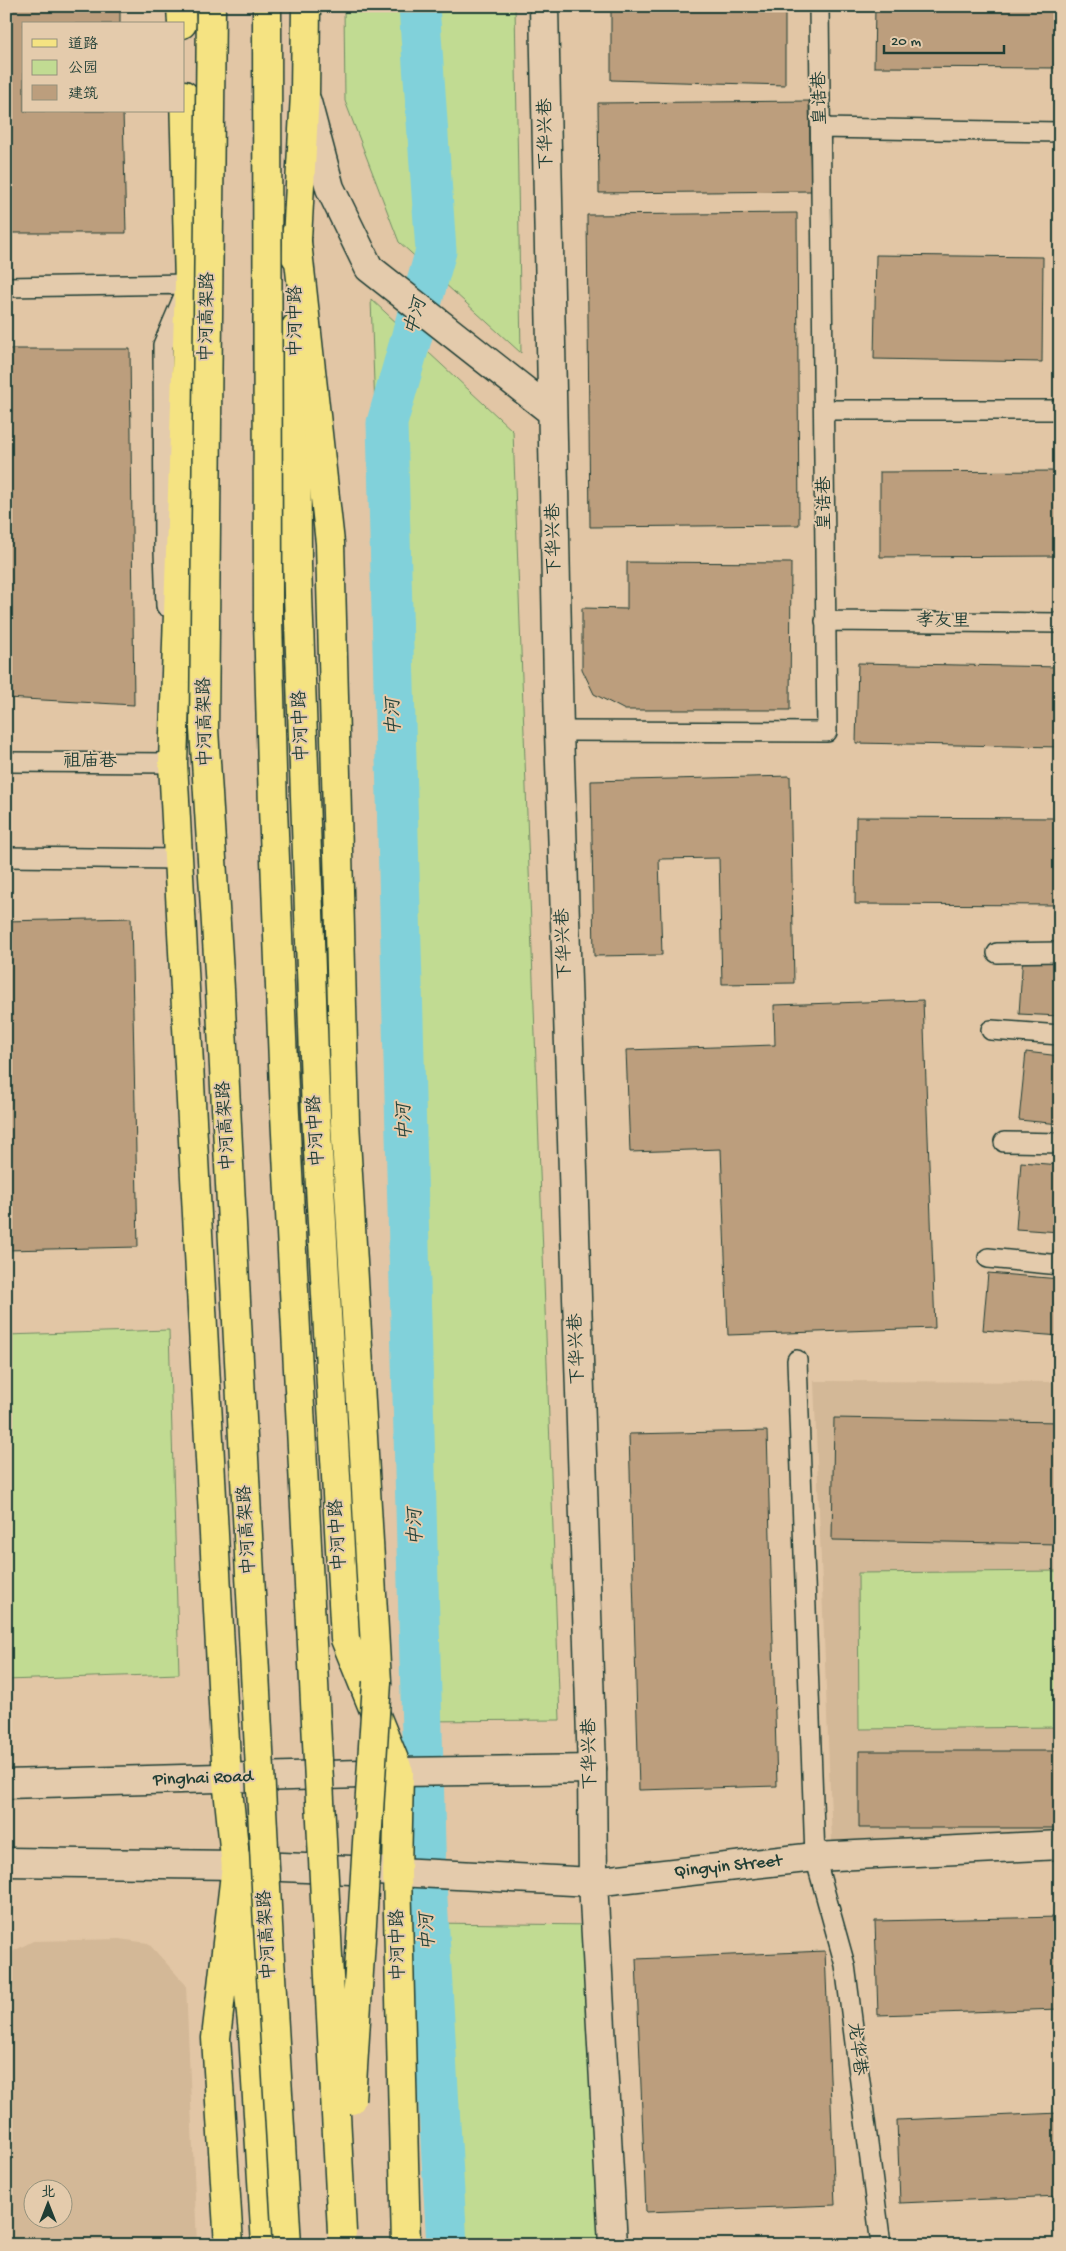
<svg xmlns="http://www.w3.org/2000/svg" width="1066" height="2251" viewBox="0 0 1066 2251" font-family="'Gochi Hand','LXGW WenKai TC',sans-serif">
  <style>
    .built { fill: #d3b897; fill-rule: evenodd }
    .green { fill: #c1db92; stroke: #708c63 }
    .lines { fill: none; stroke-linecap: round; stroke-linejoin: round }
    .canal { stroke: #81d1da; stroke-width: 41 }
    .building { fill: #bc9e7d; stroke: #1f3d34 }
    .service-casing { stroke: #1f3d34; stroke-width: 22 }
    .minor-casing { stroke: #1f3d34; stroke-width: 31 }
    .tertiary-casing { stroke: #1f3d34; stroke-width: 31 }
    .secondary-casing { stroke: #1f3d34; stroke-width: 31 }
    .primary-casing { stroke: #1f3d34; stroke-width: 31 }
    .trunk-casing { stroke: #1f3d34; stroke-width: 31 }
    .service { stroke: #e4cbac; stroke-width: 19 }
    .minor { stroke: #e4cbac; stroke-width: 28 }
    .tertiary { stroke: #e4cbac; stroke-width: 28 }
    .secondary { stroke: #e4cbac; stroke-width: 28 }
    .primary { stroke: #f5e382; stroke-width: 28 }
    .trunk { stroke: #f5e382; stroke-width: 28 }
    .trunk-bridge-casing { stroke: #1f3d34; stroke-width: 31; stroke-linecap: butt }
    .trunk-bridge { stroke: #f5e382; stroke-width: 28 }
    .labels { text-anchor: middle; dominant-baseline: central; stroke-width: 4; stroke-linejoin: round; paint-order: stroke }
    .street-label { font-size: 18px; fill: #1f3d34; stroke: #e4cbac }
    .water-label { font-size: 19px; font-style: italic; fill: #24443c; stroke: #e4cbac }
  </style>
  <rect width="100%" height="100%" fill="#e2c6a5"/>
  <filter id="ink" filterUnits="userSpaceOnUse"><feTurbulence type="fractalNoise" baseFrequency=".02" numOctaves="2"/><feDisplacementMap in="SourceGraphic" scale="10" xChannelSelector="R" yChannelSelector="G"/><feConvolveMatrix kernelMatrix="1 2 1 2 8 2 1 2 1" color-interpolation-filters="sRGB"/></filter>
  <g filter="url(#ink)">
    <path class="built" d="M814,1381L1060,1382V1844L832,1842Z
      M119,1939L148,1943L186,1985L197,2245H6V1955L33,1941ZM32,2188H62V2218H32Z"/>
    <path class="green" d="M344,6H515L521,353L399,242L345,101Z
      M371,299L513,431L560,1720L422,1721Z
      M169,1330L179,1674L6,1680V1335Z
      M1060,1571V1727L859,1729L858,1573Z
      M429,1923L595,1925L613,2245H445Z"/>
    <g class="lines">
      <path class="canal" d="M419,6L436,251L387,423L426,1882L447,2245"/>
    </g>
    <path class="building" d="M6,6H120V24H24V111H123L126,233H6Z
      M611,6H785V85L611,80Z
      M875,6H1060V68L874,67Z
      M809,101L811,191L599,193L598,103Z
      M797,213L799,525L590,527L587,215Z
      M876,255L1043,257L1042,362L874,359Z
      M6,349H130L134,705L6,698Z
      M1060,471V556L880,557V472Z
      M627,562L791,563L790,710H625L594,694L582,669V608L627,609Z
      M858,663L1060,667V747L856,743Z
      M790,776L794,983L722,984L719,858L659,859L662,955L594,956L591,781Z
      M856,817L1060,818V905L855,904Z
      M131,918L138,1247L6,1250V921Z
      M1023,954L1060,957V1016L1019,1014Z
      M923,1000L935,1328L728,1335L721,1149L630,1152L626,1050L775,1045L774,1005Z
      M1026,1052L1060,1056V1124L1019,1120Z
      M1021,1162L1060,1165V1232L1016,1229Z
      M988,1273L1060,1279V1336L983,1330Z
      M834,1418L1060,1422V1544L832,1540Z
      M767,1431L777,1786L639,1790L629,1434Z
      M859,1751H1060V1828H859Z
      M1060,1917V2009L878,2015L875,1921Z
      M825,1951L835,2205L646,2212L636,1959Z
      M1060,2113V2196L900,2203L897,2120Z
      M846,2241V2245H804Z"/>
    <g class="lines">
      <defs>
        <path id="service" d="M821,128L1060,132
          M6,287L189,284L163,345L164,551L166,606
          M824,410H1060
          M825,621L1060,623
          M559,731L827,732L819,6
          M6,762L173,763V751
          M6,857L178,859
          M997,953L1060,952
          M991,1030L1060,1035
          M1004,1142L1060,1143
          M988,1258L1060,1265
          M797,1360L815,1857L845,1965L881,2245"/>
        <path id="minor" d="M544,6L559,731L592,1769L593,1882L613,2245
          M307,102L330,188L369,268L552,412
          M593,1882L815,1857L1060,1845"/>
        <path id="tertiary" d="M399,1772L592,1769
          M397,1872L593,1882"/>
        <path id="secondary" d="M6,1784L395,1773
          M6,1862L236,1865L397,1872"/>
        <path id="primary" d="M181,6L182,24
          M184,95L189,284L173,763L227,1779L253,2033L266,2245
          M296,257L305,94L306,6
          M296,327L297,565L316,1114L345,1639L399,1772L397,1872L406,2245"/>
        <path id="trunk" d="M296,233L330,543L345,1122L377,1682
          M229,2245L216,2038L236,1865"/>
      </defs>
      <use href="#service" class="service-casing"/>
      <use href="#minor" class="minor-casing"/>
      <use href="#tertiary" class="tertiary-casing"/>
      <use href="#secondary" class="secondary-casing"/>
      <use href="#primary" class="primary-casing"/>
      <use href="#trunk" class="trunk-casing"/>
      <use href="#service" class="service"/>
      <use href="#minor" class="minor"/>
      <use href="#tertiary" class="tertiary"/>
      <use href="#secondary" class="secondary"/>
      <use href="#primary" class="primary"/>
      <use href="#trunk" class="trunk"/>
      <defs>
        <path id="trunk-bridge" d="M211,6L204,729L220,989L268,1926L287,2245
          M267,6L268,619L273,808L285,1114L342,2232
          M351,2100L377,1682"/>
      </defs>
      <use href="#trunk-bridge" class="trunk-bridge-casing"/>
      <use href="#trunk-bridge" class="trunk-bridge"/>
    </g>
  </g>
  <g class="labels">
    <g class="street-label">
      <text transform="translate(821 98) rotate(-91)">皇诰巷</text>
      <text transform="translate(547 134) rotate(-91)">下华兴巷</text>
      <text transform="translate(208 317) rotate(-89)">中河高架路</text>
      <text transform="translate(296 321) rotate(-90)">中河中路</text>
      <text transform="translate(825 503) rotate(-90)">皇诰巷</text>
      <text transform="translate(555 539) rotate(-91)">下华兴巷</text>
      <text transform="translate(943 622) rotate(1)">孝友里</text>
      <text transform="translate(206 722) rotate(-91)">中河高架路</text>
      <text transform="translate(302 726) rotate(-92)">中河中路</text>
      <text x="90" y="762">祖庙巷</text>
      <text transform="translate(565 944) rotate(-92)">下华兴巷</text>
      <text transform="translate(227 1126) rotate(-93)">中河高架路</text>
      <text transform="translate(317 1131) rotate(-93)">中河中路</text>
      <text transform="translate(578 1349) rotate(-92)">下华兴巷</text>
      <text transform="translate(248 1530) rotate(-93)">中河高架路</text>
      <text transform="translate(339 1535) rotate(-93)">中河中路</text>
      <text transform="translate(591 1754) rotate(-91)">下华兴巷</text>
      <text transform="translate(203 1779) rotate(-2)">Pinghai Road</text>
      <text transform="translate(728 1867) rotate(-6)">Qingyin Street</text>
      <text transform="translate(268 1935) rotate(-93)">中河高架路</text>
      <text transform="translate(399 1945) rotate(-91)">中河中路</text>
      <text transform="translate(856 2049) rotate(83)">龙华巷</text>
    </g>
    <g class="water-label">
      <text transform="translate(417 317) rotate(-74)">中河</text>
      <text transform="translate(395 717) rotate(-92)">中河</text>
      <text transform="translate(406 1122) rotate(-92)">中河</text>
      <text transform="translate(417 1527) rotate(-92)">中河</text>
      <text transform="translate(429 1932) rotate(-93)">中河</text>
    </g>
  </g>
  <rect width="1066" height="2251" fill="none" stroke="#e4cbac" stroke-width="25"/>
  <rect x="12" y="12" width="1041" height="2226" fill="none" stroke="#1f3d34" stroke-width="2" filter="url(#ink)"/>
  <rect x="22" y="22" width="162" height="90" fill="#e4cbac" stroke="#95927c"/>
  <rect x="32" y="39" width="25" height="8" fill="#f5e382" stroke="#95927c"/>
  <text x="68" y="48" font-size="15" fill="#1f3d34">道路</text>
  <rect x="32" y="60" width="25" height="15" fill="#c1db92" stroke="#95927c"/>
  <text x="68" y="72" font-size="15" fill="#1f3d34">公园</text>
  <rect x="32" y="85" width="25" height="15" fill="#bc9e7d" stroke="#95927c"/>
  <text x="68" y="98" font-size="15" fill="#1f3d34">建筑</text>
  <g transform="translate(48 2204)"><circle r="24" fill="#e4cbac" stroke="#95927c"/>
  <path d="M0-4L9 19L0 12L-9 19Z" fill="#1f3d34"/>
  <text y="-8" font-size="14" font-weight="bold" text-anchor="middle" fill="#1f3d34">北</text>
  </g>
  <path d="M884 45v8h120v-8" fill="none" stroke="#1f3d34" stroke-width="2.5"/>
  <text x="891" y="45" font-size="15" fill="#1f3d34" stroke="#e4cbac" stroke-width="4" paint-order="stroke">20 m</text>
</svg>
